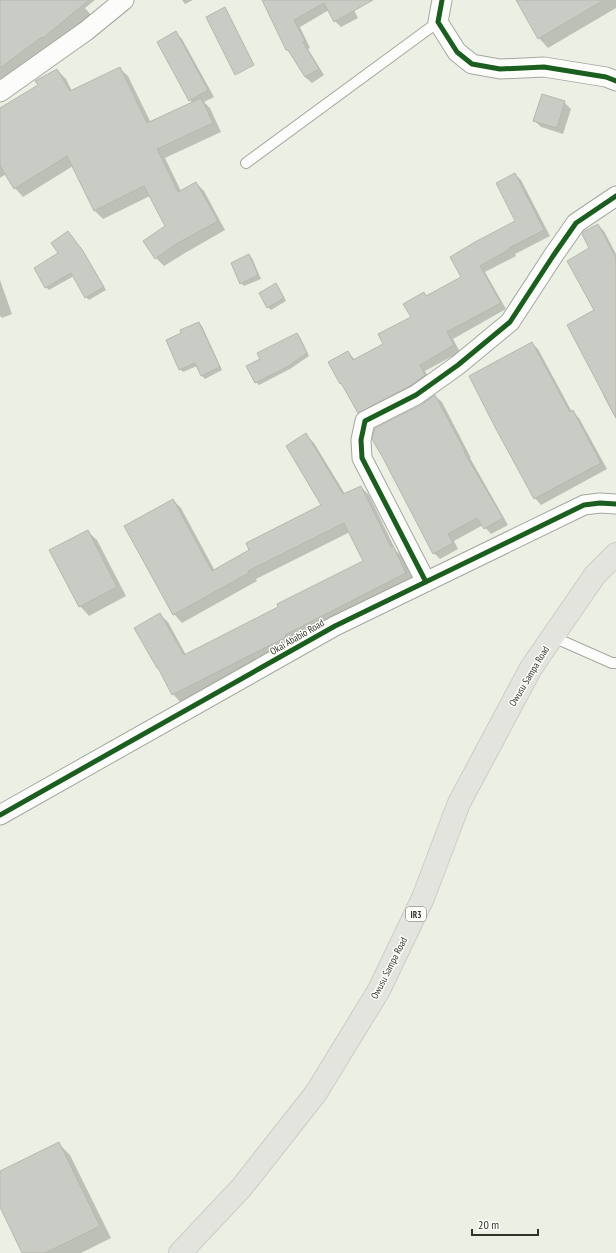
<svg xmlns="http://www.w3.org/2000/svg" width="616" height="1253" viewBox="0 0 616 1253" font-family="'PT Sans Narrow',sans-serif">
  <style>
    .shadow { fill: #0003 }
    .building { fill: #c9ccc4; stroke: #b6b8b0 }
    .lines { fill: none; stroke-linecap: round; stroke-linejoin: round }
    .lane-casing { stroke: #a4a79f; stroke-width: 12 }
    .street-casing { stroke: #a4a79f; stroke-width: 21 }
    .primary-casing { stroke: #cbcdc7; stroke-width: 24 }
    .lane { stroke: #fcfdfb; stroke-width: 10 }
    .street { stroke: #fcfdfb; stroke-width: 19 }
    .primary { stroke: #e3e4de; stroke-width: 22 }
    .cycleway-casing { stroke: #fefffb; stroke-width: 8 }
    .cycleway { stroke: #1b5e20; stroke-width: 5 }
    .labels { text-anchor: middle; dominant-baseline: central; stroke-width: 3; stroke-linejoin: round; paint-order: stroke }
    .shield { fill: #fefffb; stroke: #6f716a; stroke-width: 1 }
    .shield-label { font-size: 9px; font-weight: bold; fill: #32342c }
    .street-label { font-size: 10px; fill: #32342c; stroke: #fefffb }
  </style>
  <rect width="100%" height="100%" fill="#ecf0e4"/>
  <path class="shadow" d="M0,0H95L85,8L91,15L53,47L0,83Z
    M182,0H193L185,4Z
    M263,0H349L358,18L341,27L335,21L329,10L300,27L310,48L308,49L324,75L312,83L305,77L292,55L287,50Z
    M517,0H616V8L548,48L539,38Z
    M176,33L182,39L214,97L204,102L210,108L221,132L165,158L181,191L196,183L204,191L225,230L185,253L164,266L156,258L167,226L150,196L103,219L94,210L73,166L23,197L15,188L6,174L0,178V110L39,86L57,70L66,79L72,91L119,68L128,76L151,123L193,103L190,100Z
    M564,102L571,109L563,134L541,127L535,121Z
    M515,174L521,180L550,236L515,254L516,256L485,272L506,309L453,339L460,352L425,371L431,382L365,419L359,412L345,388L341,383L348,352L355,360L384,344L412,317L424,294L427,296L462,277L516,221Z
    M598,225L604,231L616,254V419L603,395L605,394L596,311L591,249Z
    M68,232L86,256L106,290L89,300L86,297L74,276L49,290L46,287Z
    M249,255L252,258L261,279L244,286L241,283Z
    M0,280L12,314L2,318L0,316Z
    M276,285L279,288L286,301L271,310L268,307Z
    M199,323L202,326L222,370L205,379L202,376L197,366L183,372L180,369L183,333Z
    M297,334L300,337L309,356L290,369L259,385L256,382L261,359Z
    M532,343L538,349L572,412L579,418L607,469L541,505L535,498Z
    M435,396L442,402L471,458H470L508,525L491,534L483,525L454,541L458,549L440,559L434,553Z
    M306,435L314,443L345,494L361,487L369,495L396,551L401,555L414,581L181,703L173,694L161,671L159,614L168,622L186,655L280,607L364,561L350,532L256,579L257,581L182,623L174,614L173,500L181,508L215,571L323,506Z
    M87,531L97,540L126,596L89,616L80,606Z
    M58,1143L70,1155L111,1238L81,1253H24L0,1205V1172Z"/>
  <path class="building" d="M0,0H89L43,38L42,37L0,68Z
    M262,0H373L334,22L324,3L294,20L305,41L303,42L319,69L305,77L288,50H286Z
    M516,0H604L538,39Z
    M225,7L254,65L235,75L206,17Z
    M176,31L208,90L189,101L157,42Z
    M120,67L147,123L201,98L213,123L157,149L178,192L196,182L218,221L176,244L155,259L143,241L165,226L144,186L94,211L67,156L14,189L0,166V108L38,85L35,81L57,69L70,91Z
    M542,94L565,101L557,128L533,121Z
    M515,173L544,230L509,248L510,249L480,266L501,303L447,332L454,345L420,365L425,375L410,386L358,413L341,383L340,384L328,362L348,351L353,360L383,344L378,334L411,317L403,304L424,292L426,296L461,277L450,257L475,242L515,221L496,183Z
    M598,224L616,258V418L567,325L594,310L567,261L589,248L582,234L583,232Z
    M68,231L83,251L104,287L85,298L71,273L45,288L34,268L58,253L51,243Z
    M249,254L258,275L240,284L231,263Z
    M276,283L284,298L267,308L259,293Z
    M199,322L220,367L201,376L195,363L179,370L166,340L181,333L180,330Z
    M297,333L307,353L287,367L255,383L246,366L260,359L257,353Z
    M532,342L570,412L573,410L601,463L534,499L496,429L469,376Z
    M435,395L465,451L464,452L503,518L484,529L477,518L448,534L453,543L433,554L383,458L372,439L375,428L421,405Z
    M306,433L343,494L361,486L391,547L393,546L406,573L285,635L286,637L172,695L158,668H157L134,628L160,613L184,655L278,607L277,604L363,561L344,523L248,571L249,573L173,615L124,526L173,499L212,571L249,550L246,543L321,505L286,446Z
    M88,530L117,587L79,607L49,550Z
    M59,1142L100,1226L45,1253H22L0,1207V1171Z"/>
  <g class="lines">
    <defs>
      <path id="lane" d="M246,163L438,22
        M553,637L612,663H616"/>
      <path id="street" d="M442,0L438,22L457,52L472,64L500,69L544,67L606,77L616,81
        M0,92L86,31L124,0
        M426,582L362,458L361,440L365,421L416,395L458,365L510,322L553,256L576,223L616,196
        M0,815L335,626L584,505L600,503L616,504"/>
      <path id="primary" d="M180,1253L242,1187L316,1093L379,990L423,898L459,803L531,668L595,575L616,554"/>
    </defs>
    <use href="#lane" class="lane-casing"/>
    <use href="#street" class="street-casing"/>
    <use href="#primary" class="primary-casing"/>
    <use href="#lane" class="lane"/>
    <use href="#street" class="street"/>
    <use href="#primary" class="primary"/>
    <defs>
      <path id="cycleway" d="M442,0L438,22L457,52L472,64L500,69L544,67L606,77L616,81
        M426,582L362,458L361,440L365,421L416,395L458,365L510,322L553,256L576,223L616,196
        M0,815L335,626L584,505L600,503L616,504"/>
    </defs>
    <use href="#cycleway" class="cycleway-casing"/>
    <use href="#cycleway" class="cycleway"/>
  </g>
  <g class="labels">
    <rect class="shield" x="406" y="907" width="20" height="14" rx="3"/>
    <g class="shield-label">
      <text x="416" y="914">IR3</text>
    </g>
    <g class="street-label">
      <text transform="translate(297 637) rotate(-30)">Okai Ababio Road</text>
      <text transform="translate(529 676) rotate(-59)">Owusu Sampa Road</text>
      <text transform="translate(389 968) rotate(-63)">Owusu Sampa Road</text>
    </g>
  </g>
  <path d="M472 1229v6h66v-6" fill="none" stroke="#32342c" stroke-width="2"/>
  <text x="478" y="1229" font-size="12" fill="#32342c" stroke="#fefffb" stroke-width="3" paint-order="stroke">20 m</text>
</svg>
